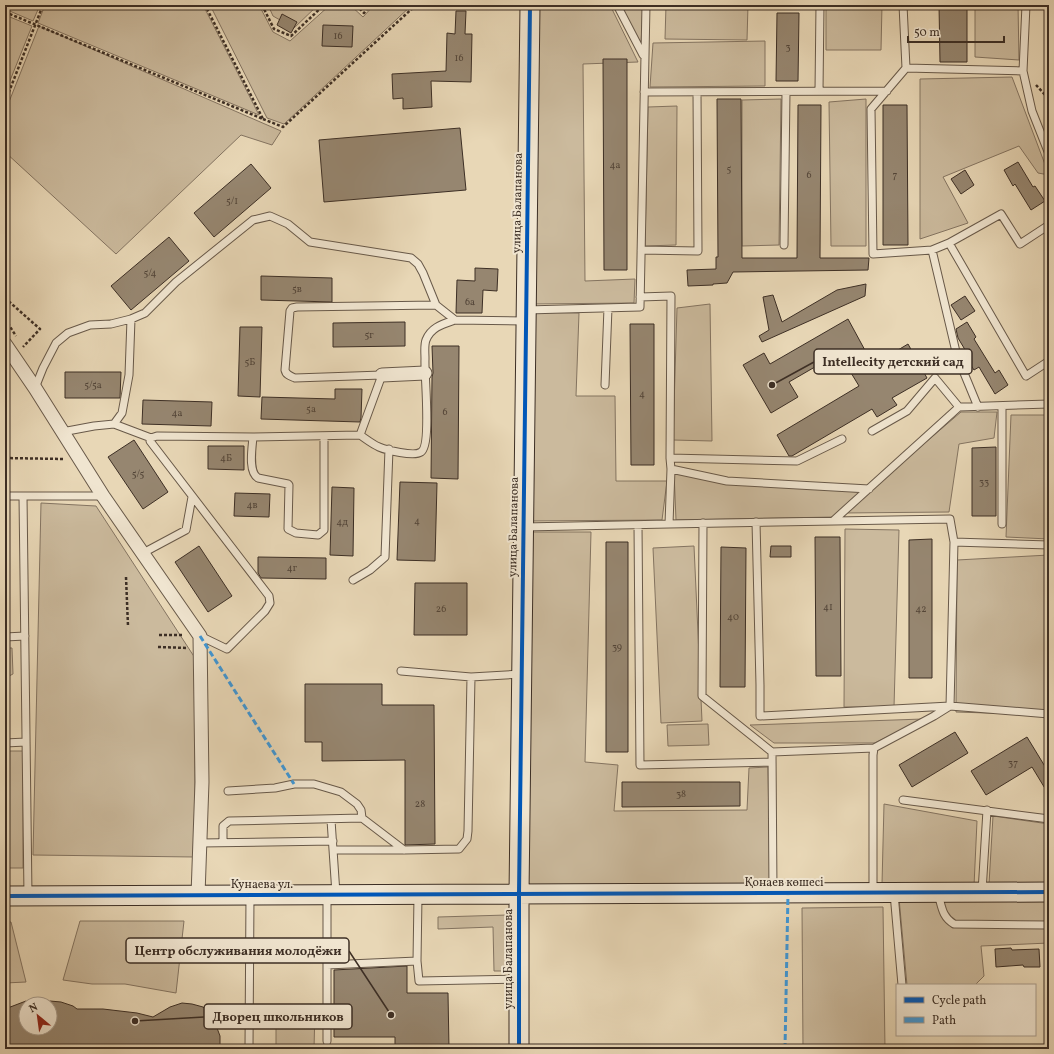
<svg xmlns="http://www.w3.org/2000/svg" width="1054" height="1054" viewBox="0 0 1054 1054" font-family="Vollkorn,serif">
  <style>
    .green { fill: #cbba9d; stroke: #847461 }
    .building { fill: #968670; stroke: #3d2f25 }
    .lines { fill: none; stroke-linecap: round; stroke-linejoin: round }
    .lane-casing { stroke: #685949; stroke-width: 9 }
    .street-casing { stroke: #685949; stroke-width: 15 }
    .secondary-casing { stroke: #3d2f25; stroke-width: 21 }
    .path { stroke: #3d2f25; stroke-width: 2.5; stroke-dasharray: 3 2; stroke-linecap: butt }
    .lane { stroke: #f0e5d0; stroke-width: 7 }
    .street { stroke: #f0e5d0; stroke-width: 13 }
    .secondary { stroke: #f0e5d0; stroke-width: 19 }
    .quiet { stroke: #3f97d6; stroke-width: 3; stroke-dasharray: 6 3; stroke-linecap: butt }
    .cycleway-casing { stroke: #f0e5d0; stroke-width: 6 }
    .cycleway { stroke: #0057b8; stroke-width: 4 }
    .labels { text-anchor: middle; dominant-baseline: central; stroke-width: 4; stroke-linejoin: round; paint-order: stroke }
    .number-label { font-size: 10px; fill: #534538 }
    .street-label { font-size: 12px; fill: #3d2f25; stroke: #f0e5d0 }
    .leader { fill: none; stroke: #3d2f25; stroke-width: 1.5 }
    .callout-dot { fill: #3d2f25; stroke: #f0e5d0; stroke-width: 1.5 }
    .callout { fill: #f0e5d0; stroke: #3d2f25; stroke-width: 1.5 }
    .callout-label { font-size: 13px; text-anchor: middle; font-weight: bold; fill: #3d2f25 }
  </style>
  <rect width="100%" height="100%" fill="#e8d7b6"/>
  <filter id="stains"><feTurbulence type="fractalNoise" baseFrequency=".005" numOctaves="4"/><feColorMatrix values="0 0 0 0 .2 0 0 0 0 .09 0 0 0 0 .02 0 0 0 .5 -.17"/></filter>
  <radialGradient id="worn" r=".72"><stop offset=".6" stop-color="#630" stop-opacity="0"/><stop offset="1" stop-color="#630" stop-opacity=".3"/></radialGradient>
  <path class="green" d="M5,5H40L33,21L5,9Z
    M45,5H203L259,115L38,23Z
    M210,5H259L273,32L290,41L330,5H350L363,17L374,5H412L284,124L267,118Z
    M268,5H318L294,28L273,16Z
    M535,5H610L638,62L583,64L585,281L635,279L634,303L530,304Z
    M620,5H643L641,44Z
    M666,5H748L747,40L665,39Z
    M826,5H882L881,50H826Z
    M975,5H1018L1019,60L975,57Z
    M5,15L32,26L5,93Z
    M39,26L281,131L272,145L241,135L116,254L5,152V112Z
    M765,41V86L650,87L653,43Z
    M1012,77L1049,175L1038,173L1019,146L943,177L968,223L920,239V79Z
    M781,99L779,245L742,246V100Z
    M866,99V246H831L829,102Z
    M677,106L676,245L645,246L648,107Z
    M710,304L712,441L673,440L677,308Z
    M531,312L579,313L576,396H615L616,481H667L662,520L526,521Z
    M961,412H997L994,438L959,444L949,512L843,513Z
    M1011,415H1049V539L1006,537Z
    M674,471L722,483L860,492L833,517L676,520Z
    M41,503L96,506L195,658V857L33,855Z
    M845,529L899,530L894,707H844Z
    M528,532H591L585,762L618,765L614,811L747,810L749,768L768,767L770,889L522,888Z
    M694,546L702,721L661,723L653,548Z
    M1049,555V715L956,712L957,560Z
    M5,648H12L13,674L5,678Z
    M923,719L875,743H774L750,725Z
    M708,724L709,745L668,746L667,725Z
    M5,751H23V868H5Z
    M884,804L977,821L974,886L882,884Z
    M993,816L1049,824V883L989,884Z
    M1049,897V943L981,946L984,976L975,985H907L899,898Z
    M883,907L885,1049H803L802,908Z
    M507,915L510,971H494L493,927L438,929V917Z
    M80,921H184L176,993L125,984H92L63,980Z
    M5,922H11L26,982L5,983Z
    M276,1008L315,1009L314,1049H276Z"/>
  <path class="building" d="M939,5H967V62H940Z
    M456,11H466L465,34H472L471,82L431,81L432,107L403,109V98L393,99L392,74L446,71L447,33L455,34Z
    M777,13H799L798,81H776Z
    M282,14L297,22L291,33L277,25Z
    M323,25L353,26L352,47L322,46Z
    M603,59H627V270H604Z
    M717,99H741L742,258H797L798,105H821L820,258H869L868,270L733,272L727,283L713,284V285L688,286L687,270L716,269V257H718Z
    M883,105H907L908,245H883Z
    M460,128L466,190L324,202L319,140Z
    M1018,162L1033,187L1035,186L1045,201L1031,210L1015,184L1013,186L1004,170Z
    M251,164L271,188L214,237L194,213Z
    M965,170L974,185L961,194L951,179Z
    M169,237L189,261L131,310L111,286Z
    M475,268L498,269L497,291L483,290L482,313H456L457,280L475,281Z
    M261,276L332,278V302L261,300Z
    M866,284L865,296L762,342L759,336L769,330L763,297L773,295L782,322L837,290Z
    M965,296L975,311L961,320L951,305Z
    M848,319L873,365L908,344L927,378L892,398L897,405L877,417L872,409L792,456H789L777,435L859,386L839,353L789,382L798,397L771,413L743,365L764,353L770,364Z
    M405,322V346L333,347V323Z
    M967,322L976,337L974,339L995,373L999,370L1008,385L995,394L979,367L974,370L964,355L967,353L958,338L956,329Z
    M630,324H654V465H631Z
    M240,327H262L260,397L238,396Z
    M432,346H459L458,479L431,478L432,377L433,373Z
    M65,372H121L120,398H65Z
    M335,389H362L361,418L360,422L261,419L262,397L335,399Z
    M143,400L212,402L211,426L142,424Z
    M134,440L168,492L143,509L108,457Z
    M208,446H244V470L208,469Z
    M996,447V516H972V448Z
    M400,482L437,483L435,561L397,560Z
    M332,487L354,488L353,556L330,555Z
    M235,493L270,494L269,517L234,516Z
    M815,537H840L841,676H816Z
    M932,539V678H909V540Z
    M606,542H628V752H606Z
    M199,546L232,596L208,612L175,562Z
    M771,546H791V557H770Z
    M721,547L746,548L745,687H720Z
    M258,557L326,558V579L261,578L258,573Z
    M415,583H467V635H414Z
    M305,684H382V705H434L435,844L405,845V760L322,761V742H305Z
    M955,732L968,753L912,787L899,765Z
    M1027,737L1049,773V795L1032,767L986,795L971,771Z
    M622,782H740V806L622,807Z
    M1011,948L1012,950L1039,949L1040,967H1024L1023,965L996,967L995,949Z
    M407,966V993H448L449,1049H395V1037H334V970Z
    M26,1001V1028H50V1001L61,1002L73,1006L77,1009H103L137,1013L153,1017L170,1007L182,1003L192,1004L203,1007L210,1014L214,1010L222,1026L217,1028L220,1036V1045L218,1049H5V1009Z"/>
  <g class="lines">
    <defs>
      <path id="lane" d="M617,5L643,55
        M903,5L906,68L1023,71
        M1026,5L1023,71L1032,111L1049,154
        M906,68L871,109L873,254L932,250L949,243
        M819,91L820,5
        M644,92L887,91
        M1049,225L1020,244L1001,214L949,243L1026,376L1049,361
        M784,245L786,92
        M641,250L698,251L697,92
        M932,250L957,356L978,407
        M436,305L455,320L525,321
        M526,310L640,307L646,5
        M605,385L608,308
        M35,388L43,368L56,343L68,333L90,325L111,324L131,319L145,313L176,282L253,220L270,216L288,224L310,242L411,258L418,264L423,273L436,305L297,307L292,308L290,311L285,370C286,375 290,376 295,378L382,375L360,435L253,437L157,436L151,438L150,441L269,596L270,603L265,611L227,649L200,636
        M1002,406V524
        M114,424L151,438
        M872,431L907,411L935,378L959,407
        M62,432L94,426L114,424L122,413L129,375L131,319
        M360,435C366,439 372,444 379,447C386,450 414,457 421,452C432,445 424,375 425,359C425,353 424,345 426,340C431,327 443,324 455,320
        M253,437C252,449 248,472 258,478L288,484L289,485L288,529L296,533L318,535L324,530V436
        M670,458L797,461L842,439
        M671,469L727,481L869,489
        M5,496H23L28,896
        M23,496H103
        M833,521L959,407L1049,404
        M756,522L760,685V716L950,706L1049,714
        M703,523L702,696L772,752
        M669,524L950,519L954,542L950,706L934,716L874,748L873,755V893
        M638,525L640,765L772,762
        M524,527L669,524L671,469L670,458L671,296L640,297
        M954,542L1049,545
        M143,553L186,530L192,497
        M353,580L370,570L385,557L389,449
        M5,637L25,636
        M401,671L471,677L522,674
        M5,743L26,742
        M228,791L275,788L294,784H314L341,792L357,804L361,810L362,818
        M903,800L1049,819
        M331,820L336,894
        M223,842V826L229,821L362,818L404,850
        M200,843L333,841
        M333,850H404L459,849L467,839L468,831L471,677
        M773,891L772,752L874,748
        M982,892L987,810
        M894,893L902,985
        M938,894C942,907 942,917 954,924L1049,925
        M418,896L417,961L419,981L519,979
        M327,965L417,961
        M327,1041V894
        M249,1049L250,895"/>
      <path id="street" d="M5,344L35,388L103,496L200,636L202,782L198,895
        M382,375L425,373"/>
      <path id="secondary" d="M5,896C353,894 701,893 1049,892
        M519,1049V894L530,5"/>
    </defs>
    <use href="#lane" class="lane-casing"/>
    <use href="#street" class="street-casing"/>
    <use href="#secondary" class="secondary-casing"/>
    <path class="path" d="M262,5L274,29L291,36L324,5
      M356,5L364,13L370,5
      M5,12L263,119L205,5
      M1036,85L1049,99
      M5,102L43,5
      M263,119L283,127L416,5
      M5,298L40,329L23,347
      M5,319L16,336
      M5,458L64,459
      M6,487V458
      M126,577L128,626
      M159,635H184
      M158,647L188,648"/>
    <use href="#lane" class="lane"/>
    <use href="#street" class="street"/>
    <use href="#secondary" class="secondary"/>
    <path class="quiet" d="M200,636L294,784
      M785,1049L788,893"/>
    <defs>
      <path id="cycleway" d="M5,896C353,894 701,893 1049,892
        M519,1049V894L530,5"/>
    </defs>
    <use href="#cycleway" class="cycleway-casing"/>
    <use href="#cycleway" class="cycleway"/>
  </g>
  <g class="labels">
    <g class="number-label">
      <text x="338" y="36">16</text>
      <text x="788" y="47">3</text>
      <text x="459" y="58">16</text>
      <text x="615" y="165">4а</text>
      <text x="729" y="169">5</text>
      <text x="809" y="175">6</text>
      <text x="895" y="175">7</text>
      <text x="232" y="201">5/1</text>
      <text x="150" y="273">5/4</text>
      <text x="297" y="289">5в</text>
      <text x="470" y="302">6а</text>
      <text x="369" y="335">5г</text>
      <text x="250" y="362">5Б</text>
      <text x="93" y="385">5/5а</text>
      <text x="642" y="394">4</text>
      <text x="311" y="409">5а</text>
      <text x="445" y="412">6</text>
      <text x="177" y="413">4а</text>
      <text x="226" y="458">4Б</text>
      <text x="138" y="474">5/5</text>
      <text x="984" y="482">33</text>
      <text x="252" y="505">4в</text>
      <text x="417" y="521">4</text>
      <text x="342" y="522">4д</text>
      <text x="292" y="568">4г</text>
      <text x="828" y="607">41</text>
      <text x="441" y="609">26</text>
      <text x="921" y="609">42</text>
      <text x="733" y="617">40</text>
      <text x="617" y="647">39</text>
      <text x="1013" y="763">37</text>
      <text x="681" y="794">38</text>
      <text x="420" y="804">28</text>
    </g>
    <g class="street-label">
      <text transform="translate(518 203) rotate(-89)">улица Балапанова</text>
      <text transform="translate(514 527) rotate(-89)">улица Балапанова</text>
      <text x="784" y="883">Қонаев көшесі</text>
      <text x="262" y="885">Кунаева ул.</text>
      <text transform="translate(509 959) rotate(-90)">улица Балапанова</text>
    </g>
  </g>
  <path class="leader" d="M772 385L814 362M391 1015L349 951M135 1021L204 1017"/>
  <g class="callout-dot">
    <circle cx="772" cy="385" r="4"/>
    <circle cx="391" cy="1015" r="4"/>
    <circle cx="135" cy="1021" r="4"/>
  </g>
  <g class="callout">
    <rect x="814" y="349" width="158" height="25" rx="4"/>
    <rect x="126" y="938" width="223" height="25" rx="4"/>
    <rect x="204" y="1004" width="148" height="25" rx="4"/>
  </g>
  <g class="callout-label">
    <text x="893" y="366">Intellecity детский сад</text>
    <text x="238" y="955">Центр обслуживания молодёжи</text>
    <text x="278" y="1021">Дворец школьников</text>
  </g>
  <rect width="1054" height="1054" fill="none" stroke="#e8d7b6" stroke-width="20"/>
  <rect x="6" y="6" width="1042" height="1042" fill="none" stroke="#3d2f25" stroke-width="2"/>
  <rect x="10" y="10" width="1034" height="1034" fill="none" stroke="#3d2f25"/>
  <rect x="896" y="984" width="140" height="52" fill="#f0e5d0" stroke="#a89c8c"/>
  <rect x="904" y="997" width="20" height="6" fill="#0057b8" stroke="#a89c8c"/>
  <text x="932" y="1004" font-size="12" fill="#3d2f25">Cycle path</text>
  <rect x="904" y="1017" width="20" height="6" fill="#3f97d6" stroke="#a89c8c"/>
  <text x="932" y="1024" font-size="12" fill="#3d2f25">Path</text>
  <g transform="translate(38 1016) rotate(331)"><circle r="19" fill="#f0e5d0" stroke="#a89c8c"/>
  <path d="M0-3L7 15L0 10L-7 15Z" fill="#8f2418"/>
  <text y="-6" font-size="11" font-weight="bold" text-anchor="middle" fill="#3d2f25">N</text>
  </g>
  <path d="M908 36v6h96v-6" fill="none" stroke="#3d2f25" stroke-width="2"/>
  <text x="914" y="36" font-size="12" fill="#3d2f25" stroke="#f0e5d0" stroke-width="3" paint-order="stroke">50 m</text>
  <rect width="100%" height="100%" filter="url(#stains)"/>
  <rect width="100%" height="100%" fill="url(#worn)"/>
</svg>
